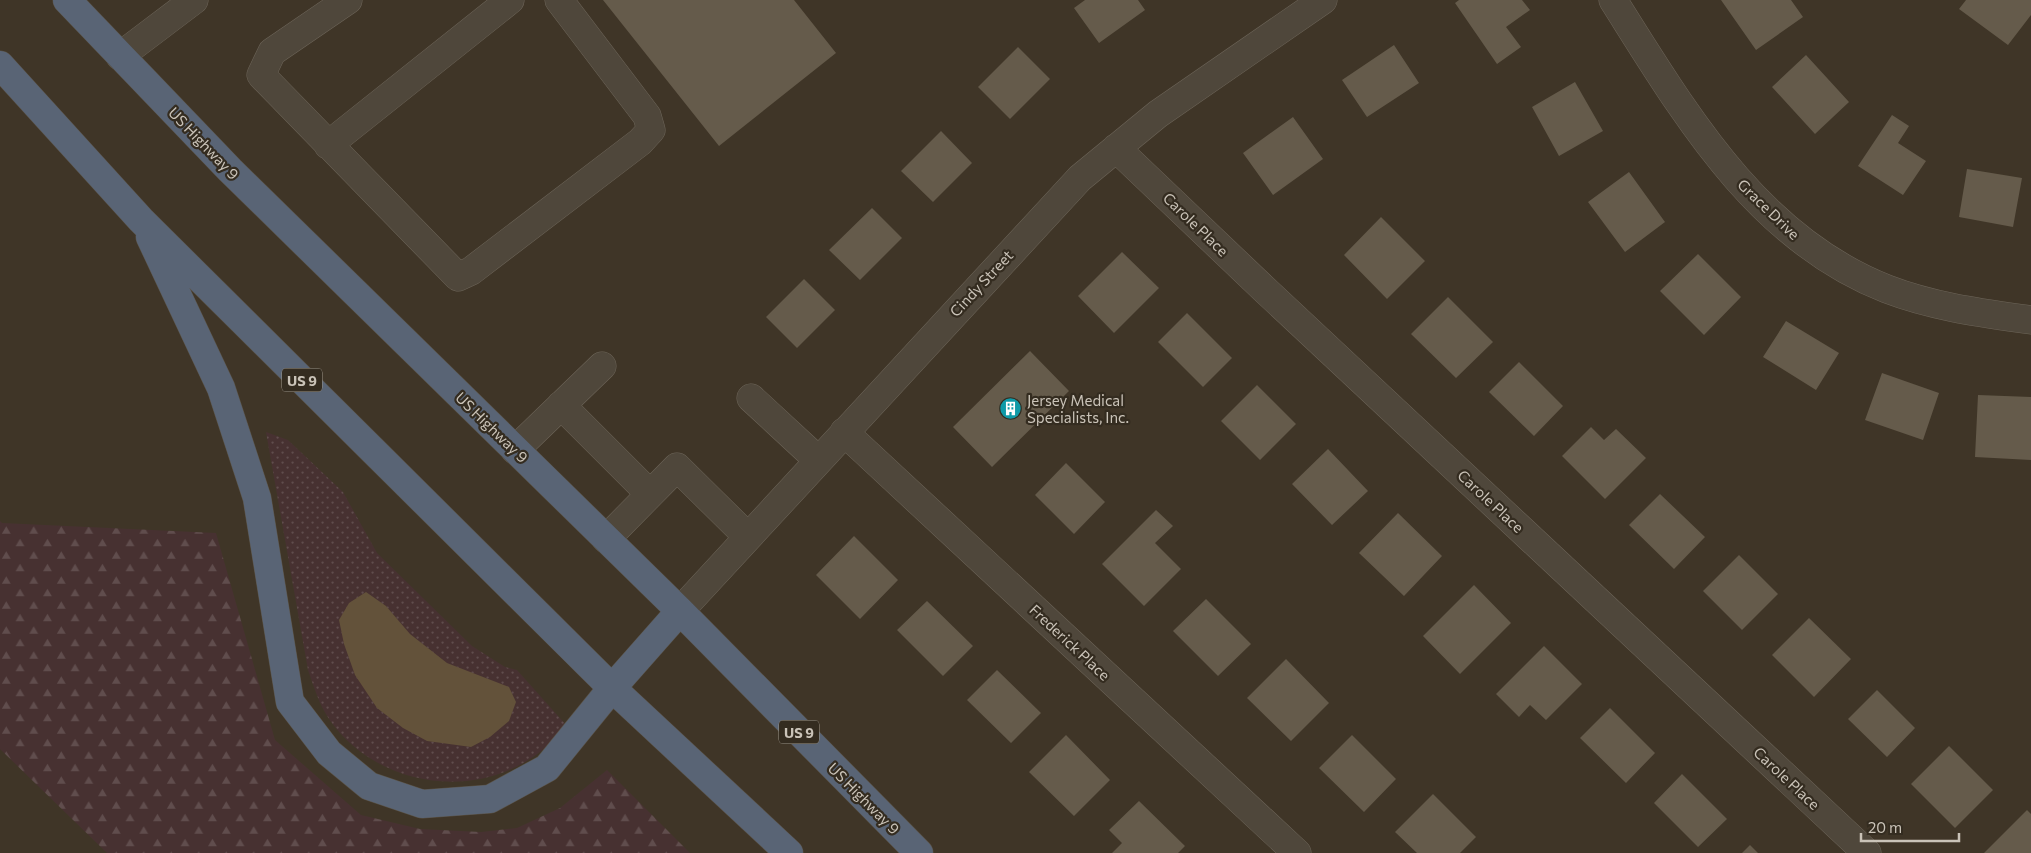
<svg xmlns="http://www.w3.org/2000/svg" width="2031" height="853" viewBox="0 0 2031 853" font-family="Commissioner,sans-serif">
  <style>
    .grass { fill: url(#grass-dots) }
    .forest { fill: url(#forest-firs) }
    .water { fill: #63523a }
    .building { fill: #655b4b }
    .lines { fill: none; stroke-linecap: round; stroke-linejoin: round }
    .minor-casing { stroke: #6d6559; stroke-width: 29 }
    .highway-casing { stroke: #5a5246; stroke-width: 29 }
    .minor { stroke: #4f473b; stroke-width: 28 }
    .highway { stroke: #596475; stroke-width: 28 }
    .labels { text-anchor: middle; dominant-baseline: central; stroke-width: 4.5; stroke-linejoin: round; paint-order: stroke }
    .shield { fill: #342c20; stroke: #9d968a; stroke-width: 1 }
    .shield-label { font-size: 14px; font-weight: bold; fill: #cac3b8 }
    .street-label { font-size: 15px; fill: #cac3b8; stroke: #342c20 }
    .poi-label { font-size: 15px; fill: #cac3b8; stroke: #342c20; text-anchor: start }
  </style>
  <defs>
    <pattern id="grass-dots" width="8" height="8" patternUnits="userSpaceOnUse" patternTransform="scale(1.25)"><rect width="8" height="8" fill="#473131"/><path d="M2 2h.1M6 6h.1" fill="none" stroke="#604d4d" stroke-width="1.8" stroke-linecap="round"/></pattern>
    <pattern id="forest-firs" width="22" height="20" patternUnits="userSpaceOnUse" patternTransform="scale(1.25)"><rect width="22" height="20" fill="#473131"/><path d="M5 1l3.5 6h-7zM16 11l3.5 6h-7z" fill="#604d4d"/></pattern>
  </defs>
  <rect width="100%" height="100%" fill="#3f3527"/>
  <path class="grass" d="M266,432L288,440L343,492L377,553L472,646L505,667L517,670L567,726C555,739 544,750 530,759C465,801 373,783 329,719C319,704 314,687 308,670Z"/>
  <path class="forest" d="M0,521L2,523L216,533L275,740L361,815L420,829L481,832L517,828L560,808L607,770L690,853H107L0,749Z"/>
  <path class="water" d="M366,592L386,606L410,634L447,663L509,687L516,702L509,721L490,737L471,747L427,741L403,728L377,708L355,675L344,644L339,620L349,603Z"/>
  <path class="building" d="M603,0H794L836,53L719,146Z
    M1085,0H1138L1145,10L1099,43L1074,8Z
    M1459,0H1522L1530,10L1506,27L1521,47L1497,64L1455,3Z
    M1721,0H1791L1803,17L1756,50Z
    M1966,0H2031V15L2008,45L1959,9Z
    M1394,45L1419,83L1367,117L1342,80Z
    M1018,47L1050,79L1010,119L978,87Z
    M1806,55L1849,102L1815,134L1772,87Z
    M1575,82L1603,131L1559,156L1532,107Z
    M1892,115L1909,126L1898,143L1926,161L1903,195L1858,166Z
    M1293,117L1323,159L1273,195L1243,153Z
    M941,131L972,163L933,202L901,171Z
    M1967,169L2022,178L2013,227L1959,217Z
    M1629,172L1665,222L1625,252L1588,202Z
    M872,208L902,238L860,280L829,250Z
    M1381,217L1425,261L1387,299L1344,255Z
    M1122,252L1159,288L1114,333L1078,296Z
    M1698,254L1741,297L1704,335L1660,291Z
    M804,279L835,310L797,348L766,317Z
    M1448,297L1493,342L1456,378L1411,334Z
    M1187,313L1232,358L1203,387L1158,342Z
    M1786,321L1839,353L1816,390L1763,357Z
    M1030,351L1069,391L992,467L953,427Z
    M1519,362L1563,406L1534,436L1489,392Z
    M1882,373L1939,393L1923,440L1865,420Z
    M1257,385L1296,424L1260,460L1221,421Z
    M1978,395L2031,397V460L1975,457Z
    M1591,427L1604,440L1616,429L1646,458L1605,499L1562,456Z
    M1328,449L1368,491L1332,525L1292,484Z
    M1066,463L1105,502L1074,534L1035,495Z
    M1660,494L1705,537L1674,569L1629,525Z
    M1156,510L1173,526L1155,543L1181,569L1144,606L1102,564Z
    M1398,513L1442,556L1404,596L1359,553Z
    M854,536L898,580L860,619L816,575Z
    M1739,555L1778,594L1742,630L1703,591Z
    M1474,585L1511,623L1460,674L1423,636Z
    M1206,599L1251,644L1218,676L1173,631Z
    M927,601L973,646L943,676L897,630Z
    M1809,618L1851,659L1814,697L1772,655Z
    M1544,646L1582,684L1546,720L1530,705L1519,717L1496,694Z
    M1286,659L1329,703L1291,741L1247,698Z
    M997,670L1041,713L1011,743L967,700Z
    M1877,690L1915,728L1887,757L1848,719Z
    M1610,708L1655,753L1626,783L1580,738Z
    M1066,735L1110,780L1074,816L1029,772Z
    M1352,735L1396,779L1364,812L1319,768Z
    M1949,746L1993,790L1955,828L1911,784Z
    M1682,774L1727,819L1698,847L1654,803Z
    M1433,794L1476,837L1460,853H1417L1395,832Z
    M1139,801L1185,846L1178,853H1112L1122,843L1109,830Z
    M2027,810L2031,814V853H1984Z
    M1750,845L1758,853H1742Z"/>
  <g class="lines">
    <defs>
      <path id="minor" d="M348,0L272,52L261,75L458,277L471,271L640,142L651,130L647,116L559,0
        M1613,0C1684,112 1756,238 1887,289C1934,307 1982,313 2031,320
        M120,56L194,0
        M328,145L510,0
        M1116,148L1264,289L1867,853
        M751,398L818,460
        M561,405L650,494
        M844,432L1297,853
        M515,450L602,366
        M606,539L677,467L748,537
        M680,611L1080,178L1158,114L1323,0"/>
      <path id="highway" d="M67,0L230,170L680,611L919,853
        M0,65L141,220L612,688L789,853
        M150,237L221,388L257,498L290,702L329,753L369,786L422,804L490,799L547,768L612,688L680,611"/>
    </defs>
    <use href="#minor" class="minor-casing"/>
    <use href="#highway" class="highway-casing"/>
    <use href="#minor" class="minor"/>
    <use href="#highway" class="highway"/>
  </g>
  <defs>
    <symbol id="building-disc" viewBox="-11 -11 22 22"><circle r="9.5" fill="#0f9aa8" stroke="#342c20"/><path d="M-4-6H4V6H1V3H-1V6H-4ZM-2.5-4.3h1.7v1.8h-1.7ZM.8-4.3h1.7v1.8H.8ZM-2.5-1h1.7V.8h-1.7ZM.8-1h1.7V.8H.8Z" fill="#fff"/></symbol>
  </defs>
  <g fill-rule="evenodd">
    <use href="#building-disc" x="998" y="396" width="25" height="25"/>
  </g>
  <g class="labels">
    <g class="shield">
      <rect x="282" y="368.5" width="40" height="23" rx="4"/>
      <rect x="779" y="720.5" width="40" height="23" rx="4"/>
    </g>
    <g class="shield-label">
      <text x="302" y="380">US 9</text>
      <text x="799" y="732">US 9</text>
    </g>
    <g class="street-label">
      <text transform="translate(204 143) rotate(46)">US Highway 9</text>
      <text transform="translate(1769 209) rotate(44)">Grace Drive</text>
      <text transform="translate(1196 224) rotate(44)">Carole Place</text>
      <text transform="translate(981 283) rotate(-47)">Cindy Street</text>
      <text transform="translate(492 427) rotate(44)">US Highway 9</text>
      <text transform="translate(1491 501) rotate(43)">Carole Place</text>
      <text transform="translate(1070 642) rotate(43)">Frederick Place</text>
      <text transform="translate(1787 778) rotate(43)">Carole Place</text>
      <text transform="translate(864 798) rotate(45)">US Highway 9</text>
    </g>
    <g class="poi-label">
      <text x="1027" y="400">Jersey Medical<tspan x="1027" dy="17">Specialists, Inc.</tspan></text>
    </g>
  </g>
  <path d="M1861 833v8h98v-8" fill="none" stroke="#cac3b8" stroke-width="2.5"/>
  <text x="1868" y="833" font-size="15" fill="#cac3b8" stroke="#342c20" stroke-width="4" paint-order="stroke">20 m</text>
</svg>
